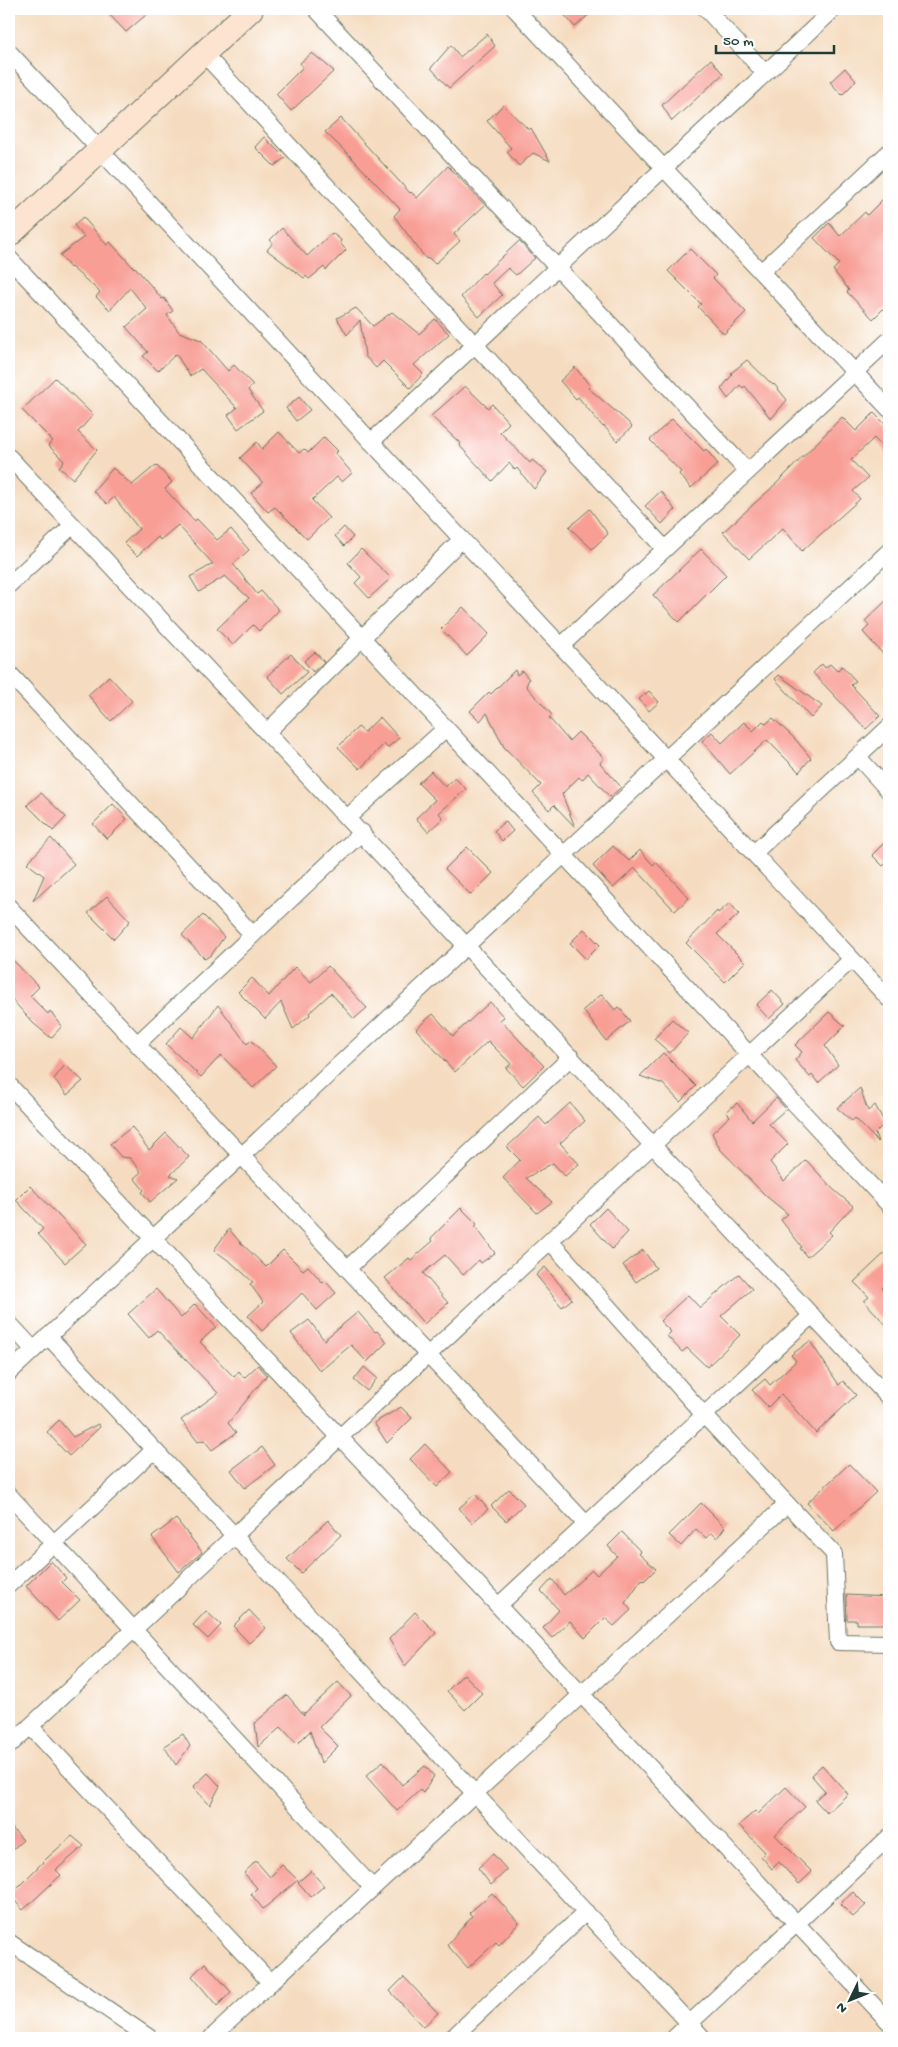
<svg xmlns="http://www.w3.org/2000/svg" width="898" height="2047" viewBox="0 0 898 2047" font-family="'Gochi Hand',sans-serif">
  <style>
    .building { fill: #f89e95 }
    .lines { fill: none; stroke-linecap: round; stroke-linejoin: round }
    .street-casing { stroke: #6a7565; stroke-width: 18 }
    .secondary-casing { stroke: #6a7565; stroke-width: 26 }
    .street { stroke: #fff; stroke-width: 16 }
    .secondary { stroke: #fde4d1; stroke-width: 24 }
  </style>
  <rect width="100%" height="100%" fill="#fff"/>
  <filter id="ink" filterUnits="userSpaceOnUse"><feTurbulence type="fractalNoise" baseFrequency=".02" numOctaves="2"/><feDisplacementMap in="SourceGraphic" scale="10" xChannelSelector="R" yChannelSelector="G"/><feConvolveMatrix kernelMatrix="1 2 1 2 8 2 1 2 1" color-interpolation-filters="sRGB"/></filter>
  <filter id="wash" filterUnits="userSpaceOnUse"><feTurbulence type="fractalNoise" baseFrequency=".0096" numOctaves="4" result="noise"/><feDisplacementMap in="SourceGraphic" scale="20" xChannelSelector="R" yChannelSelector="G"/><feGaussianBlur stdDeviation="1.12" result="paint"/><feColorMatrix in="noise" values="0 0 0 0 0 0 0 0 0 0 0 0 0 0 0 0 0 1.4 0 .05"/><feComposite in="paint" operator="in"/></filter>
  <g filter="url(#wash)">
    <rect width="100%" height="100%" fill="#f5dcc0"/>
    <g id="blocks">
      <path class="building" d="M104,9H153L126,32Z
        M559,9H595L575,27Z
        M487,34L495,46L449,88L431,68L451,45L460,57Z
        M312,53L334,71L291,111L276,94L303,67L300,63Z
        M711,59L723,74L672,121L662,105Z
        M845,68L856,81L842,95L830,82Z
        M503,105L529,130L531,128L550,161L533,153L519,166L507,152L511,148L487,121Z
        M341,118L410,193L411,192L417,198L448,166L485,205L454,234L460,241L435,264L429,258L426,259L394,216L400,209L354,160L325,132Z
        M264,137L285,158L274,166L255,147Z
        M889,193V303L873,319L847,292L849,290L833,270L839,264L814,238L829,223L840,236L865,212L867,215Z
        M83,217L107,245L110,242L134,268L135,267L162,299L164,298L173,311L167,315L179,332L201,340L228,371L234,365L253,385L248,390L263,411L238,429L228,415L237,408L201,369L190,376L176,354L158,371L143,356L148,352L126,327L147,309L130,288L110,310L96,297L100,292L71,267L70,268L60,255L84,237L74,225Z
        M282,228L307,256L332,233L341,240L340,243L346,250L326,270L324,267L309,279L306,276L304,278L267,250L273,243L270,240Z
        M519,241L535,258L516,275L508,268L492,283L502,295L479,317L461,297L483,273L484,274Z
        M690,249L716,275L713,278L746,312L724,334L698,307L701,304L668,271Z
        M356,308L373,326L392,312L419,334L435,319L449,334L414,365L423,374L410,388L383,361L376,368L365,356L360,320L347,335L337,318Z
        M747,360L773,385L774,384L787,400L771,419L745,386L743,388L740,385L728,399L721,389L732,375L731,373Z
        M575,367L590,386L588,388L627,421L632,427L617,441L604,426L603,427L578,397L576,399L560,381Z
        M55,378L93,415L78,432L97,450L73,479L59,467L64,461L48,445L53,441L22,410Z
        M465,386L488,408L492,404L509,423L500,432L530,463L532,460L547,472L534,489L517,468L515,470L509,463L492,481L459,445L460,443L431,416Z
        M299,397L310,410L296,421L286,408Z
        M874,413L889,428V454L874,438L851,460L868,478L853,491L860,499L802,551L783,528L749,559L723,532L777,483L842,417L856,431Z
        M672,419L704,451L706,449L718,464L691,488L679,474L681,472L650,440Z
        M279,432L299,453L304,449L308,453L324,437L338,451L335,453L352,473L342,482L337,477L312,500L329,518L307,539L275,507L268,512L251,493L263,483L240,458L257,442L262,449Z
        M156,465L172,482L165,489L194,521L197,519L217,540L231,529L249,550L233,564L257,594L261,591L279,610L259,631L253,625L233,645L217,629L249,598L225,576L199,592L190,577L213,564L178,525L160,540L158,537L137,556L124,543L139,529L114,497L107,504L93,491L113,468L132,485Z
        M661,491L675,510L662,524L645,506Z
        M590,509L608,534L592,549L569,527Z
        M344,527L353,537L344,546L335,536Z
        M361,549L391,578L369,598L355,583L361,577L348,563Z
        M701,549L726,575L679,622L653,595Z
        M889,598V648L883,654L863,632L869,626L865,621Z
        M463,607L489,634L467,656L441,629Z
        M315,652L324,662L313,672L304,661Z
        M291,654L307,672L283,694L267,676Z
        M822,664L825,668L830,664L837,671L842,666L856,681L851,685L880,716L866,729L813,673Z
        M515,670L517,675L522,671L529,679L526,686L552,715L549,718L569,741L578,732L604,758L600,763L621,787L610,797L588,773L582,780L579,777L562,794L575,827L554,805L549,810L533,793L541,785L504,747L487,713L480,721L470,711L489,692L491,694Z
        M779,675L822,706L811,718L775,679Z
        M109,676L132,701L111,721L88,695Z
        M649,691L659,702L649,711L639,699Z
        M380,717L399,738L387,748L384,744L360,769L338,747L358,727L364,732Z
        M773,718L795,739L811,758L799,772L767,740L730,774L702,741L712,732L722,743L744,722L753,731L763,721L766,724Z
        M431,771L445,787L455,778L466,789L439,813L443,818L428,832L416,818L435,800L418,783Z
        M41,793L66,817L53,831L27,805Z
        M113,804L127,819L107,839L93,824Z
        M505,821L513,831L502,841L494,831Z
        M51,838L74,864L33,901L44,876L27,863Z
        M889,838V860L883,866L872,855Z
        M613,846L629,861L640,850L653,865L656,862L689,898L675,911L635,868L613,888L593,866Z
        M467,847L493,873L471,895L445,869Z
        M107,896L130,921L114,939L88,913Z
        M730,903L739,914L717,934L745,962L725,982L686,943L717,911L718,913Z
        M203,915L224,937L212,954L205,959L182,935Z
        M584,929L600,945L586,959L570,943Z
        M9,956L39,987L30,996L48,1014L50,1011L62,1026L51,1038L33,1023L9,996Z
        M328,966L367,1008L354,1019L331,993L309,1013L310,1015L293,1029L281,1002L265,1019L238,992L252,978L269,996L295,967L311,982Z
        M772,990L785,1004L769,1019L756,1005Z
        M602,994L615,1010L619,1007L630,1021L606,1041L583,1010Z
        M490,1002L504,1017L500,1020L544,1066L523,1086L506,1068L511,1064L488,1041L455,1072L416,1029L433,1014L453,1036Z
        M218,1005L247,1044L251,1040L276,1066L253,1088L221,1055L201,1077L166,1044L181,1027L193,1038Z
        M829,1012L845,1026L825,1046L838,1065L818,1083L812,1075L810,1077L795,1060L802,1052L795,1045Z
        M672,1019L688,1033L670,1053L654,1039Z
        M663,1053L696,1086L680,1102L663,1084L640,1076Z
        M65,1065L83,1081L67,1095L54,1079Z
        M860,1088L868,1111L875,1105L885,1123L875,1133L878,1142L855,1118L852,1121L837,1108Z
        M776,1098L786,1109L769,1124L788,1144L770,1162L784,1181L806,1160L834,1190L853,1206L829,1232L832,1235L807,1257L800,1248L802,1247L781,1220L788,1214L766,1196L720,1149L712,1133L730,1116L726,1112L737,1103L752,1121Z
        M570,1103L585,1121L560,1143L579,1164L565,1176L553,1163L526,1178L552,1202L537,1213L503,1178L520,1160L507,1147L539,1117L546,1125Z
        M132,1127L149,1150L166,1133L189,1157L170,1175L178,1178L150,1202L142,1192L144,1190L134,1178L141,1172L130,1158L121,1157L110,1144Z
        M30,1186L86,1244L65,1263L38,1234L43,1229L16,1200Z
        M461,1208L477,1224L475,1226L495,1253L481,1263L479,1260L463,1275L445,1255L423,1273L448,1303L424,1324L385,1278L409,1258L411,1260L433,1241L431,1238Z
        M606,1208L628,1232L612,1249L590,1224Z
        M229,1229L239,1241L266,1267L283,1250L303,1270L308,1266L323,1283L325,1281L336,1293L317,1310L302,1293L262,1331L248,1316L263,1302L250,1284L253,1282L232,1263L214,1250Z
        M889,1249V1281L882,1288L889,1296V1328L864,1301L869,1297L854,1282Z
        M643,1250L656,1268L636,1282L623,1265Z
        M545,1267L572,1299L562,1307L536,1275Z
        M739,1274L752,1289L721,1316L740,1335L707,1367L687,1348L682,1352L667,1336L671,1332L660,1321L688,1295L700,1308Z
        M156,1289L181,1318L195,1304L216,1327L200,1342L234,1377L239,1371L244,1378L258,1365L267,1375L228,1423L236,1433L212,1450L204,1440L198,1442L181,1420L218,1393L157,1330L149,1338L128,1314Z
        M358,1312L375,1332L377,1331L387,1342L367,1362L351,1345L320,1371L291,1333L309,1320L324,1340Z
        M810,1341L839,1385L843,1381L856,1395L816,1433L781,1394L768,1407L752,1390L765,1379L770,1385L796,1361L791,1355Z
        M364,1367L377,1378L367,1391L354,1380Z
        M401,1407L412,1418L387,1443L374,1423Z
        M59,1420L73,1437L98,1424L100,1427L69,1456L47,1432Z
        M425,1444L452,1472L437,1487L410,1459Z
        M262,1447L275,1465L245,1488L231,1470Z
        M849,1464L876,1492L834,1531L807,1503Z
        M509,1489L524,1504L506,1521L491,1506Z
        M475,1494L488,1509L472,1523L459,1508Z
        M701,1503L725,1527L717,1538L712,1533L706,1538L696,1529L681,1546L669,1535Z
        M176,1519L202,1552L179,1572L152,1537Z
        M328,1520L341,1535L301,1573L287,1559Z
        M622,1532L641,1552L639,1554L656,1569L644,1581L642,1579L625,1603L631,1610L614,1626L605,1618L585,1638L570,1621L552,1638L543,1628L559,1610L541,1591L552,1579L564,1595L592,1570L597,1575L617,1556L608,1546Z
        M51,1561L66,1578L62,1582L80,1600L58,1621L26,1586Z
        M846,1595L889,1597V1624H857V1620H847Z
        M249,1610L266,1628L249,1643L233,1626Z
        M206,1611L221,1625L208,1639L193,1625Z
        M415,1612L436,1633L405,1666L389,1639Z
        M464,1674L482,1693L465,1710L447,1691Z
        M338,1682L351,1696L319,1727L338,1746L321,1763L310,1731L297,1744L281,1727L258,1747L255,1723L287,1695L304,1715V1712L305,1713Z
        M183,1734L190,1746L176,1765L164,1746Z
        M383,1761L402,1785L425,1766L434,1776L423,1793L420,1790L397,1811L366,1776Z
        M822,1765L848,1794L827,1813L815,1800L825,1791L811,1775Z
        M208,1773L220,1786L210,1805L193,1787Z
        M786,1787L805,1807L775,1835L812,1872L799,1884L779,1862L772,1869L761,1856L765,1852L739,1825L755,1811L758,1814Z
        M9,1825L23,1840L9,1853Z
        M72,1836L84,1846L56,1870L61,1875L23,1910L10,1895L47,1858Z
        M493,1854L507,1870L491,1885L478,1868Z
        M256,1861L270,1877L282,1865L298,1880L263,1909L251,1894L257,1888L244,1873Z
        M311,1871L324,1886L311,1897L298,1882Z
        M853,1892L866,1905L853,1917L840,1904Z
        M492,1893L519,1923L499,1945L496,1942L468,1968L447,1945L472,1916L469,1913Z
        M205,1963L231,1992L217,2006L192,1976Z
        M404,1977L438,2013L423,2027L390,1991Z"/>
    </g>
  </g>
  <g filter="url(#ink)">
    <use href="#blocks" fill-opacity="0" stroke="#6a7565" stroke-width="1"/>
    <g class="lines">
      <defs>
        <path id="street" d="M316,9L748,472
          M515,9L889,409
          M706,9L765,73
          M9,52L889,999
          M203,53L665,549
          M9,258L889,1205
          M761,272L889,152
          M371,442L834,9
          M9,457L889,1398
          M9,585L73,525
          M561,646L889,340
          M9,673L252,934
          M267,732L462,539
          M858,757L889,791
          M347,818L446,728
          M754,853L889,727
          M9,907L586,1524
          M137,1044L362,832
          M9,1085L889,2022
          M550,1241L704,1415L834,1554L838,1642L889,1643
          M347,1269L571,1057
          M9,1323L34,1350
          M48,1336L703,2038
          M9,1373L889,551
          M9,1495L373,1888
          M9,1585L154,1450
          M498,1606L812,1315
          M30,1726L271,1983
          M9,1746L852,959
          M9,1942L150,2038
          M211,2038L787,1504
          M452,2038L586,1912
          M674,2038L889,1837"/>
        <path id="secondary" d="M9,235L251,9"/>
      </defs>
      <use href="#street" class="street-casing"/>
      <use href="#secondary" class="secondary-casing"/>
      <use href="#street" class="street"/>
      <use href="#secondary" class="secondary"/>
    </g>
  </g>
  <rect width="898" height="2047" fill="none" stroke="#fff" stroke-width="30"/>
  <g transform="translate(850 2000) rotate(227)" stroke="#ffffff" stroke-width="4" paint-order="stroke">
  <path d="M0-4L9 19L0 12L-9 19Z" fill="#1f3d34"/>
  <text y="-8" font-size="14" font-weight="bold" text-anchor="middle" fill="#1f3d34">N</text>
  </g>
  <path d="M716 45v8h118v-8" fill="none" stroke="#1f3d34" stroke-width="2.5"/>
  <text x="723" y="45" font-size="15" fill="#1f3d34" stroke="#ffffff" stroke-width="4" paint-order="stroke">50 m</text>
</svg>
